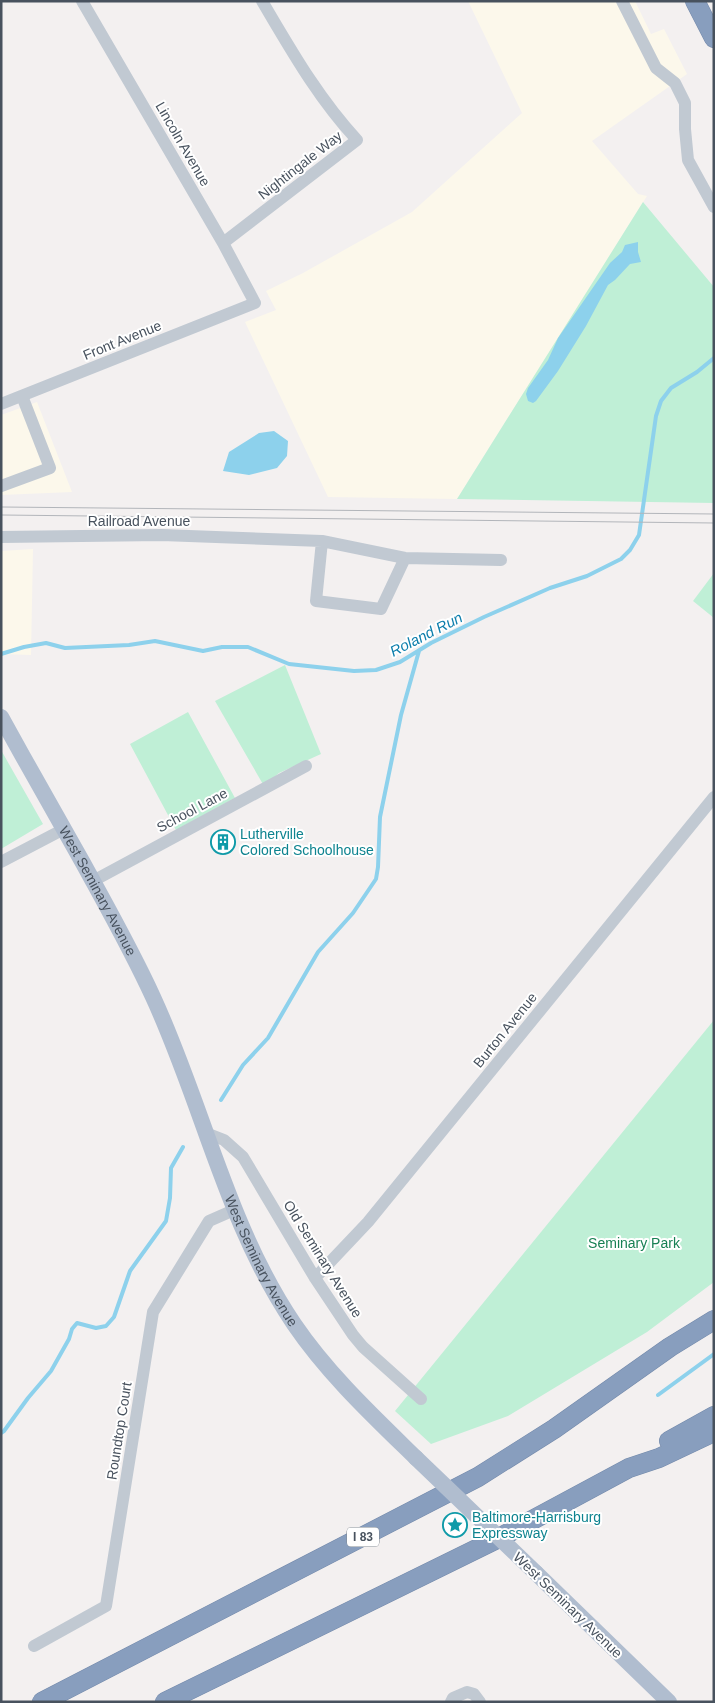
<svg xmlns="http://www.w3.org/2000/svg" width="715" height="1703" viewBox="0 0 715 1703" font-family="Helvetica,sans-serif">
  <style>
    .commercial { fill: #fcf8eb }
    .green { fill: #bfefd6 }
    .water { fill: #8dd1ec }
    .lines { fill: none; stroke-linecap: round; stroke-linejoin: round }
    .stream { stroke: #8dd1ec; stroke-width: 4 }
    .highway-casing { stroke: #7389aa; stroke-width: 20 }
    .minor { stroke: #c1c9d2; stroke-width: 12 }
    .major { stroke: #b0bdcf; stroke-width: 16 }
    .highway { stroke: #889ebe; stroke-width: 19 }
    .tram { stroke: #b2b5ba; stroke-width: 1 }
    .major-bridge { stroke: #b0bdcf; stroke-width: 16 }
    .labels { text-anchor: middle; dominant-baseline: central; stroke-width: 4; stroke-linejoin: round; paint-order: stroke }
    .shield { fill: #fff; stroke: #7f868e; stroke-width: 1 }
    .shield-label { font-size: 12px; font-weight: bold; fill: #48525e }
    .street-label { font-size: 14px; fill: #48525e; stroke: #fff }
    .culture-label { font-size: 14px; fill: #0d838f; stroke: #fff; text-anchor: start }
    .park-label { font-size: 14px; fill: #188054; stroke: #fff }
    .water-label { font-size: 15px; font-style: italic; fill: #0d7eac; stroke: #fff }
  </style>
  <rect width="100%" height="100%" fill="#f3f0f0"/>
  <path class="commercial" d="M468,1H635L651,34L664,29L687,74L592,141L638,194L647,196L457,499L328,497L245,322L276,310L266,291L303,273L412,212L522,113Z
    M37,402L72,492L1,495V415Z
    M33,549L31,655L1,654V551Z"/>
  <path class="green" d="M643,202L714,287V503L457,499Z
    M714,573V618L693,601Z
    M285,665L321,754L279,773L264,786L215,701Z
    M188,712L235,798L176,830L130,744Z
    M1,750L43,824L1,849Z
    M714,1020V1282L647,1332L508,1416L431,1444L395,1411Z"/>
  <path class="water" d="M638,242V252L641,262L630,264L615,280L608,285L586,326L558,371L536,401L533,403L528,401L526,394L528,388L548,360L558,338L610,263L622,252L625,245Z
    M274,431L288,441L287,456L277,468L249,475L223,471L229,452L259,433Z"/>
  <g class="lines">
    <path class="stream" d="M1,654L24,647L46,643L65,648L129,645L155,641L203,651L222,647H248L289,664L354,671L376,670L400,662L431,643L484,617L550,588L587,576L621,559L630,550L639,535L656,416L661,401L671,388L697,372L714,358
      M221,1100L243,1065L268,1038L318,952L353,913L376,879L378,867L380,817L401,715L419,651
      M658,1395L714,1354
      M1,1433L4,1431L28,1398L51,1371L69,1339L72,1329L77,1323L96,1328L106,1326L114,1317L130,1271L166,1221L170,1198L171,1168L183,1147"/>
    <defs>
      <path id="highway" d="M695,1L714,38
        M669,1441L714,1416
        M42,1702L478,1477L554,1429L670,1347L714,1320
        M165,1702L497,1539L629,1468L659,1458L714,1432"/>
    </defs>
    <use href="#highway" class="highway-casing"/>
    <path class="minor" d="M622,1L656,68L675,83L685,103V129L688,160L714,207
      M223,243L357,140C318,98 291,50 262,1
      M1,404L255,303L223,243L82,1
      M1,486L50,468L22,396
      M1,537L162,535L322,541L405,558L501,560
      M322,541L316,601L381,609L405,558
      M1,862L64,829
      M93,881L306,766
      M206,1133L224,1140L243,1157L315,1278L353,1335L363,1347L421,1399
      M315,1278L368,1222L714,797
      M34,1646L106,1606L153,1312L209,1221L234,1210
      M451,1702L453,1698L467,1692L474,1694L480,1702"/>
    <g class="major">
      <path id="s1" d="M1,717C28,766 56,815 83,863C107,907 132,951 153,997C203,1105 227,1225 294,1324C328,1374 373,1416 416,1458"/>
      <path d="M536,1573L669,1702"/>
    </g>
    <use href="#highway" class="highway"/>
    <path class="tram" d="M1,507L714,514
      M1,515L714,523"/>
    <path class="major-bridge" d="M416,1458L536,1573"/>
  </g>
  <defs>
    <symbol id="building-ring" viewBox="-11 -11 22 22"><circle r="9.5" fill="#fff" stroke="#0f9aa8" stroke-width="1.5"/><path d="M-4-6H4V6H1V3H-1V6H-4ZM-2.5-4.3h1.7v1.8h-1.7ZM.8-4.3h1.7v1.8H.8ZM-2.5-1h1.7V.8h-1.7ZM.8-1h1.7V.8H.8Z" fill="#0f9aa8"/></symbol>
    <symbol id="sight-ring" viewBox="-11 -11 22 22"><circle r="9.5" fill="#fff" stroke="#0f9aa8" stroke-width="1.5"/><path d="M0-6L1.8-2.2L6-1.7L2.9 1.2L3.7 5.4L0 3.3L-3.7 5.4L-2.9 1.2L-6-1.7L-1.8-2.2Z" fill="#0f9aa8"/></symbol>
  </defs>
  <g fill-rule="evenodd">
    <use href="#building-ring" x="209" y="828" width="28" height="28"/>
    <use href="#sight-ring" x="441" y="1511" width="28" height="28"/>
  </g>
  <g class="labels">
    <rect class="shield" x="347" y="1527.5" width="32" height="19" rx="4"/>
    <g class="shield-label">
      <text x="363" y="1537">I 83</text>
    </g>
    <g class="street-label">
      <text transform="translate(183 144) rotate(60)">Lincoln Avenue</text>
      <text transform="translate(300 165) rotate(-38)">Nightingale Way</text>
      <text transform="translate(122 340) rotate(-22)">Front Avenue</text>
      <text x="139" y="521">Railroad Avenue</text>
      <text transform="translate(192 810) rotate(-28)">School Lane</text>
      <text stroke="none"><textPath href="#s1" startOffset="199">West Seminary Avenue</textPath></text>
      <text transform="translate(505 1030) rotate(-51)">Burton Avenue</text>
      <text transform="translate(323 1259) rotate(58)">Old Seminary Avenue</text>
      <text stroke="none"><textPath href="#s1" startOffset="604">West Seminary Avenue</textPath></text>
      <text transform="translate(119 1431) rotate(-81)">Roundtop Court</text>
      <text transform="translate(568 1605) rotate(44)">West Seminary Avenue</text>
    </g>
    <g class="culture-label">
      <text x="240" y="834">Lutherville<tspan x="240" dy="16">Colored Schoolhouse</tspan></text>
      <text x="472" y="1517">Baltimore-Harrisburg<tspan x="472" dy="16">Expressway</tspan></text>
    </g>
    <g class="park-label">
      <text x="634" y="1243">Seminary Park</text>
    </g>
    <g class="water-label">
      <text transform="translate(426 634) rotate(-27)">Roland Run</text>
    </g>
  </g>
  <rect width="715" height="1703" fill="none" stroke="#48525e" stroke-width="5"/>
</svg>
